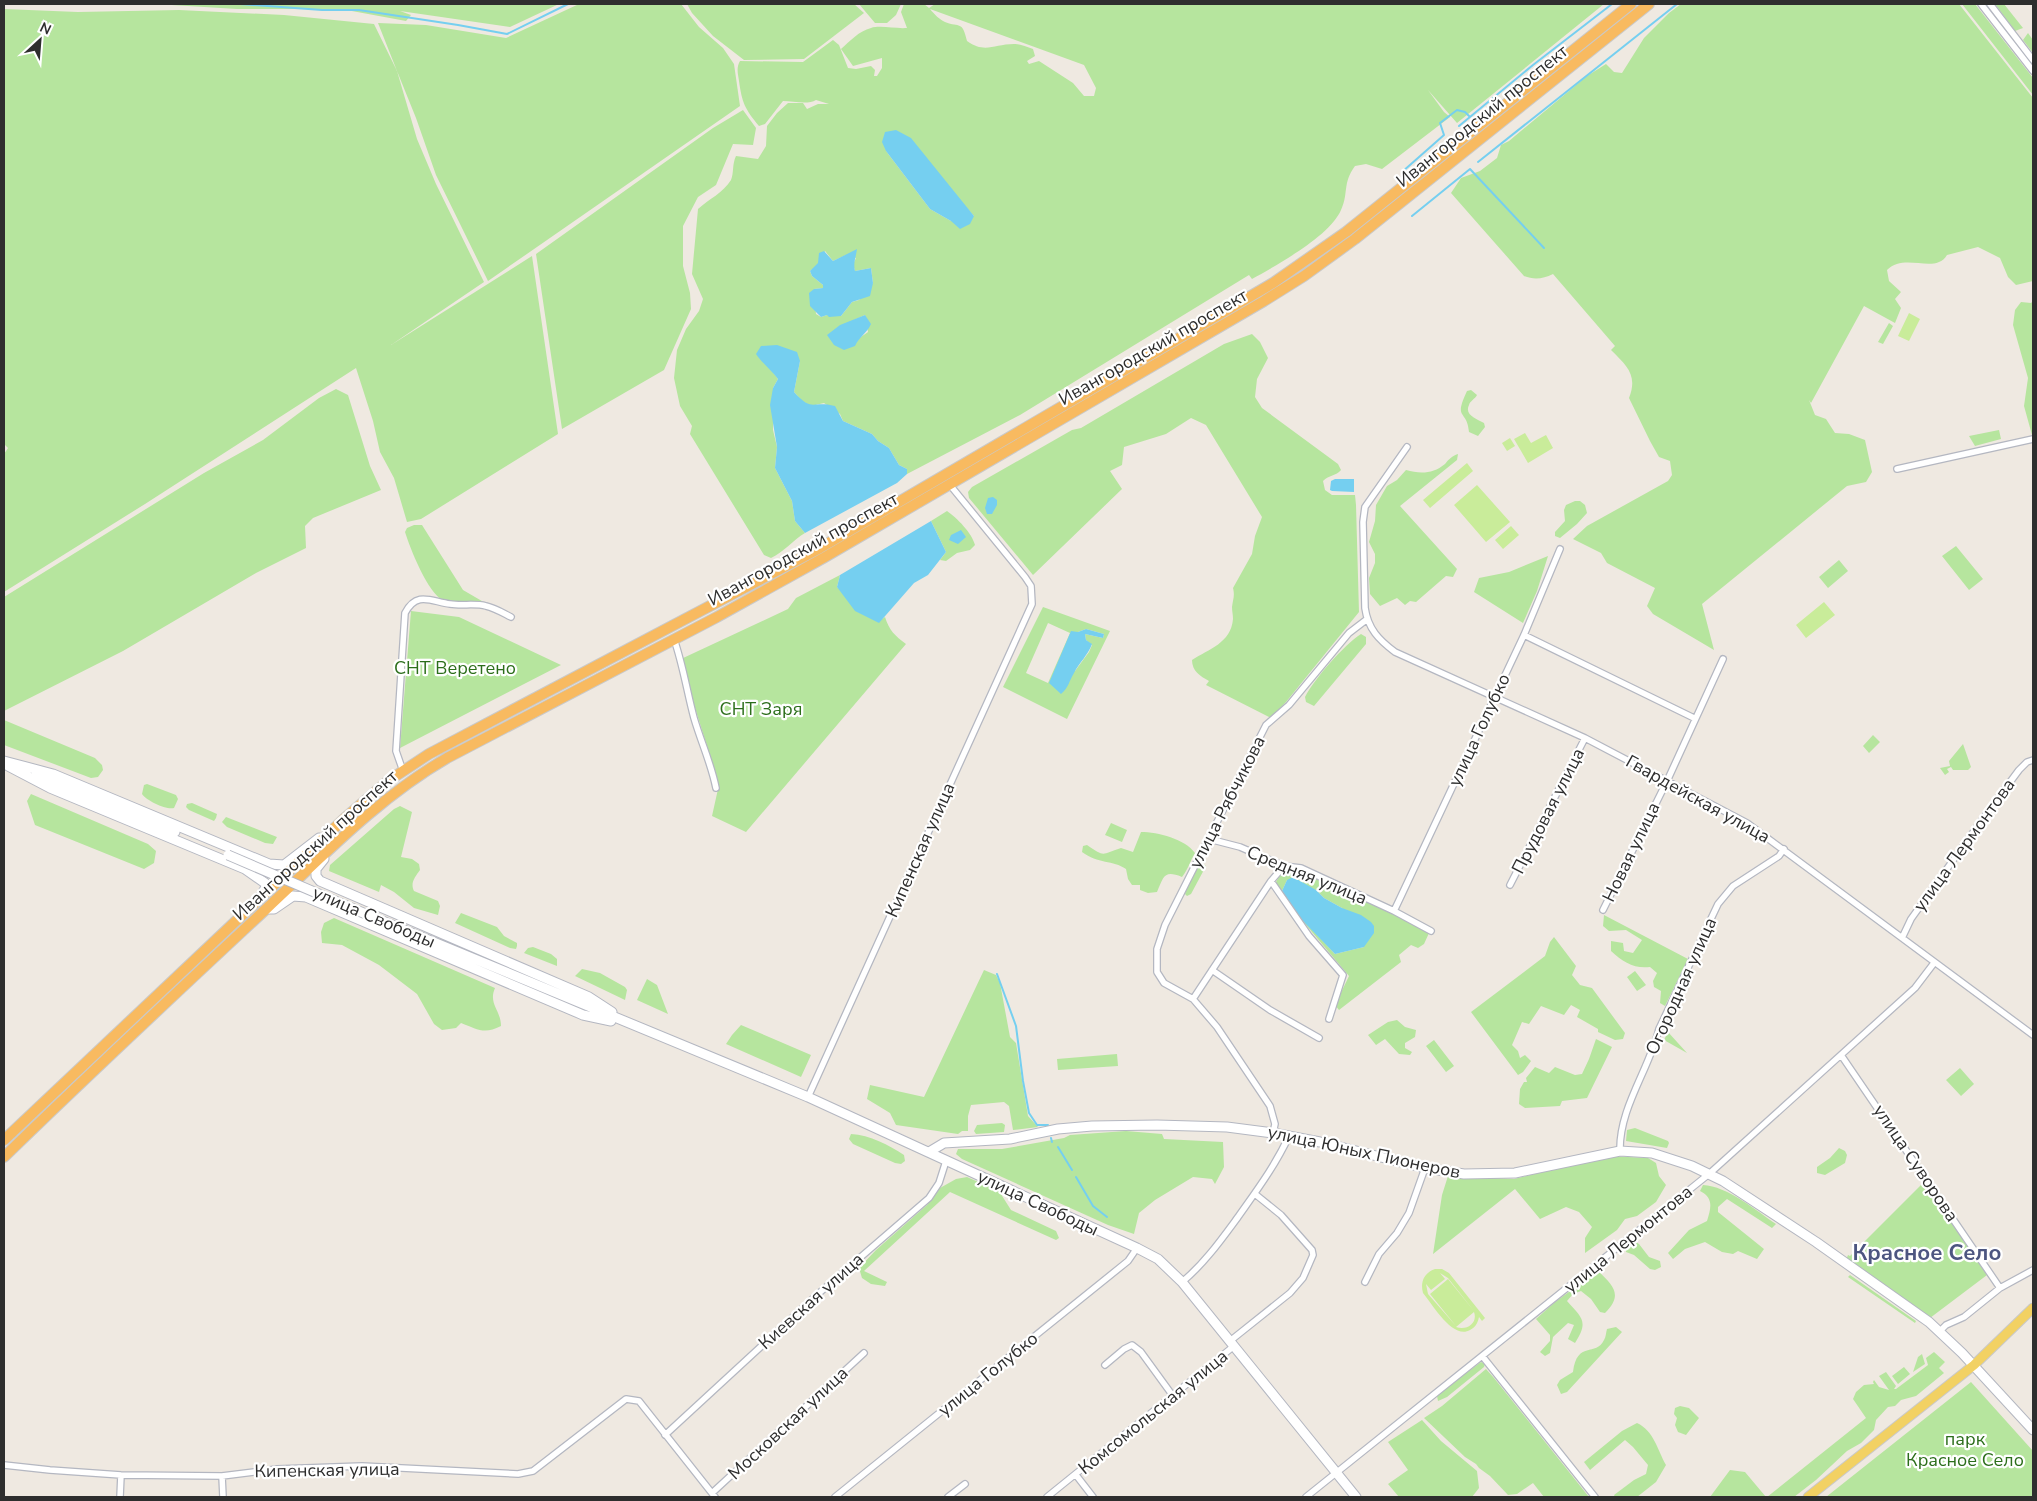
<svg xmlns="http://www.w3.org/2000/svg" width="2037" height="1501" viewBox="0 0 2037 1501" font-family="'Nunito Sans',sans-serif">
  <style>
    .green { fill: #b6e59e; fill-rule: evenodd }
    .pitch { fill: #c9ec9a; fill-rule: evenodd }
    .water { fill: #75cff0 }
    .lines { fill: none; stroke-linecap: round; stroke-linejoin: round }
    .stream { stroke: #75cff0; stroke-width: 2 }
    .minor-casing { stroke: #b4b7c1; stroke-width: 8 }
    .secondary-casing { stroke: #b4b7c1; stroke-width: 11 }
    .primary-casing { stroke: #c9c9c9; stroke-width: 11 }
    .trunk-casing { stroke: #c9c9c9; stroke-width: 12 }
    .minor { stroke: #fff; stroke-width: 5.5 }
    .secondary { stroke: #fff; stroke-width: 9 }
    .primary { stroke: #f2d163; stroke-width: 9 }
    .trunk { stroke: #f8ba60; stroke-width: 10 }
    .secondary-bridge-casing { stroke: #b4b7c1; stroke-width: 11; stroke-linecap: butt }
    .secondary-bridge { stroke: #fff; stroke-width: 9 }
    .labels { text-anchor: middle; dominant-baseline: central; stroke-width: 4.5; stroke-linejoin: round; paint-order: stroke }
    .street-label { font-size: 18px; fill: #2e2e2e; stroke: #fff }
    .park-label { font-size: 18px; fill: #2c6e1b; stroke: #fff }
    .district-label { font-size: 22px; font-weight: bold; fill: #4d5680; stroke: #fff }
  </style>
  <rect width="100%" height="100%" fill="#efe9e1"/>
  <path class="green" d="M155,4H559L510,27L400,11L411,15L406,21L341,9H237Z
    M579,4H681L699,27L723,48L734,64L740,106L488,281L436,175L416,118L397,71L417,139L436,184L484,282L391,345L532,256L558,434L421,519L407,522L394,478L380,452L373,421L356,368L145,504L4,592V454L8,448L4,444V9L78,12L179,10L284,15L374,24L397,71L378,23L426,25L506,38Z
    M687,4H854L864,13L804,59L744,60L713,36L692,13Z
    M859,4H901L896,15L887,23H875Z
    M904,4H924L929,8L935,4H1604L1457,123L1428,90L1444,112L1450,117L1382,169L1366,164L1355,166C1342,184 1349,193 1341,210C1330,236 1277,265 1252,279L1249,275L1020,415L907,474V469L899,465L889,448L878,441L872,434L843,421L840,414L824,403L811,406L802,401L794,392L800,361L770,368L778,379L773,388V430L777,447L775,468L792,501L795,521L805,533C793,540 784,552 771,558L764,555L690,434L692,426L680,406L674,378L677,350L686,329L699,311L703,299L692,274L698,209C709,199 723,193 731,180C734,173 732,164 736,156L758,159L766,146L767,126L777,113L788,103H803L807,109L818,104H829L816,100C808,105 793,101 783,101L765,124L759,126C745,109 742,103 739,81C738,74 736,68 740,61L803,62L833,40L839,45L848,68L856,69L871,66L875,70L874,76H877L882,68V58L853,66L841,49C850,41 859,31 871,28C880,25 896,29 907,28L901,12ZM930,9L1084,65L1096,88L1094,96H1084L1073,83L1039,61L1029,64L1027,61L1035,56L1033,49C1027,47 1020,44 1014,44C994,44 985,54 967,41C962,20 960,28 945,22C940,20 934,14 930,9ZM886,151L956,196L974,216L951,221L930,209ZM825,251L833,261L846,255L856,258L853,264L855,271L871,268L873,283L859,300L852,302L841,316L827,315L821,317L816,314L814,289L823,288V285L812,276L810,271L817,266ZM865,315L868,332L858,339L854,320Z
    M1681,4H1959L2033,98V281L2016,285L2008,277L2000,258L1978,247L1947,255C1935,275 1905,252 1887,270L1889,281L1901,292L1895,299L1901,308L1895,323L1864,306L1811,403L1809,400L1815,415L1826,419L1835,433L1849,434L1865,440L1872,472L1866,482L1847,486L1702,604L1714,650L1653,614L1647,606L1655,588L1607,563L1601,553L1573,539L1587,526L1668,481L1672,475L1670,461L1659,457L1650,441L1629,398C1638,375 1627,366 1611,350L1615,346L1553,274C1543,279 1534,280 1524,276L1451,193L1461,178L1480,171L1497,158L1501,145L1509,141L1587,76L1606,64L1614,72L1622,73L1644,38L1669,13Z
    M1962,4H1975L2033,78V95Z
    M1995,4H2004L2023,28L2015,31Z
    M2028,33L2033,40V53L2023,40Z
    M743,110L756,128L753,145L733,144L716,185L698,197L683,226V266L690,293L691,309L664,370L562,429L536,254L713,128Z
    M2033,301V434L2032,435L2024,406L2028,378L2013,325L2015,310L2021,302L2031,303Z
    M1889,323L1893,326L1883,344L1878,342Z
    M1252,334L1260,342L1268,358L1257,379L1255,397L1262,408L1338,464L1341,470C1336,476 1329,475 1323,481L1325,490L1332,495H1355L1356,505L1359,612L1286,702L1271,718L1206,685L1209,681C1200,676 1192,671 1192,660C1209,649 1231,643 1233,619C1233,615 1232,611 1232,607C1233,599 1235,596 1233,588L1252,554L1255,536L1262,517L1206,425L1191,418L1166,434L1124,447L1122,465L1110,471L1122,489L1033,575L969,498L968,492L972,487L1072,430L1081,428L1224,344Z
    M336,389L348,395L370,466L381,490L313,518L305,526L306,548L256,573L123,651L4,711V597L204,473L263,440L319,398Z
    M1471,390L1477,395C1475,399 1470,401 1469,405C1464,415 1477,419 1484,423L1485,427L1478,436L1469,432C1467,408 1453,421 1467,391Z
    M1999,430L2001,439L1975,446L1969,436Z
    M1458,454L1457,460L1400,506L1457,569L1453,577L1446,576L1416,602L1410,601L1405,605L1397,598L1380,606L1370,594L1369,578L1375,563V554L1369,542L1375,521L1376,505L1387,486L1397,480L1406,470C1420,474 1433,474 1445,464C1449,459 1452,456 1458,454Z
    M1575,501H1580L1585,505L1587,513L1577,524L1560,538L1555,536V532L1565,521L1564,510L1566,505Z
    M947,511C957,518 972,533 975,545L970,550L957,553L946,561L940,560L946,552L931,521Z
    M414,525H422L463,590L487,604C474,603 456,605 443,600C428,594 410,548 405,532L407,528Z
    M1956,546L1983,579L1969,590L1942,556Z
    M1548,556L1537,591L1523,623L1474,592L1479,578L1509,572Z
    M1839,560L1848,571L1828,588L1819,577Z
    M840,575L837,587L878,622L885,617C889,630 895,636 906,644L746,832L712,816L718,789V781L690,692L681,659L788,609L796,598Z
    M1043,607L1110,631L1067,719L1003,687ZM1048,623L1070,633L1048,683L1026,673ZM1086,629L1104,634L1103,638L1085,634L1086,640L1092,645L1089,652L1075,671L1078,632Z
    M411,611L459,617L561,665L400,748Z
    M1361,634L1366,637V644L1314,706L1306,702L1305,697C1315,678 1344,645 1361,634Z
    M4,720L95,758L102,765L103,770L98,777L91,778L4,745Z
    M1873,735L1880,742L1869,753L1863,746Z
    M1963,744L1971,767L1968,770H1953L1951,767L1947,769L1949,772L1945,775L1940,768L1950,766L1949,761Z
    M147,784L176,795L178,799L174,808C166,810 147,801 142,794L144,785Z
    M31,794L148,844L156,851L154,863L144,869L35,825L27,801Z
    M192,803L217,814L216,818L214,821L189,810L186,807L187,804Z
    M400,806L412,812L401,857L412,859L419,864L420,870C415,877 410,883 414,891L438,901L440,906L438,915L414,908L394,892L381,885L379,892L329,871L330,865L394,809Z
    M226,817L277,837L273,844L265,843L227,827L222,822Z
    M1111,823L1127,830L1122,842L1105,835Z
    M1141,832C1158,832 1185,839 1195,853C1190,861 1189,868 1182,877C1164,870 1164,876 1157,892L1148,893L1140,890V885H1132L1128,879L1126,869C1113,860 1098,864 1082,852L1083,846L1087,845C1106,858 1101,854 1121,848L1133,852Z
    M1202,863L1206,866L1191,894L1187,896L1185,894C1188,884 1194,870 1202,863Z
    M1288,870L1299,871L1320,879L1396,914L1429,933L1424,944L1418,948L1411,945L1399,955L1401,962L1339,1010L1335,1005L1349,976L1285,900L1276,882L1282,872ZM1287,880L1316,890L1324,898L1342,908L1364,947L1335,954L1289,905L1282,891Z
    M461,913L497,927L504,936L517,943V946L516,949L510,948L455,923Z
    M1604,915L1688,959L1665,1006L1660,1003L1661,991L1654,987L1653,981L1657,973L1650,967C1634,969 1623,962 1611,951V941L1623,943L1624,951L1633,953L1642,940L1626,930L1609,931L1603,926Z
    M334,918L495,988C488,1004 501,1010 501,1026C484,1035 477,1029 461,1023L456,1028L442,1030L434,1024L417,994L379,965L342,945L322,943L321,932L324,923Z
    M1554,937L1576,966L1572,975L1580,985L1592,988L1625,1033L1623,1039L1615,1040L1598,1032V1029L1577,1017L1580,1010L1571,1005L1564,1015L1541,1006L1529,1024L1522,1022L1512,1045L1518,1051L1520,1058L1525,1055L1531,1061L1523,1072L1518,1075L1471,1012L1545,956L1550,942Z
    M533,947L551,954L557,959V966L524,953L528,948Z
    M582,969L600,973L625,987L627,990L625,1000L575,976Z
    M984,970L996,975L1000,983L1010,1037L1016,1043L1028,1116L1038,1127L1013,1130L1009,1106L1004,1102L971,1105L968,1116V1131H962L958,1134L896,1125L890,1113L867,1099L870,1085L924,1097Z
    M1635,971L1646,985L1637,991L1627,977Z
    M647,979L657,985L668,1014L637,1000Z
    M1397,1020L1405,1027L1416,1030L1415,1037L1405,1043V1048L1412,1052L1410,1055L1399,1054L1385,1039L1376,1045L1368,1035L1388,1022Z
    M741,1025L811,1055L801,1077L726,1044L732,1035Z
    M1668,1032L1687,1053L1664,1040Z
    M1596,1039L1612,1047L1587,1098L1562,1101L1560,1106L1525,1108L1519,1104L1520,1089L1524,1082H1527L1526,1078L1535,1067L1549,1073L1555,1067L1575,1075L1582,1074L1589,1059Z
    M1434,1040L1454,1066L1446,1072L1426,1046Z
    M1117,1054L1118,1066L1058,1070L1057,1059Z
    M1960,1068L1974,1084L1961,1096L1946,1080Z
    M1002,1123L1005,1125L1004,1132L976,1134L974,1131L977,1125Z
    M1635,1128L1668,1141L1669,1143L1667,1148L1626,1141L1627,1130Z
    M1126,1131L1162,1134L1164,1139L1223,1142L1224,1167L1215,1184L1212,1179L1193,1177L1155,1200L1139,1213L1134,1234L1108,1225L962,1159L956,1154L958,1149H1002L1064,1138L1070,1135Z
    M851,1134C870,1135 889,1145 904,1155L905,1161L901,1164L895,1163L853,1144L849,1139Z
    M1839,1148L1845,1151L1847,1155L1845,1163L1825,1175L1817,1173V1167L1830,1158Z
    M1608,1156L1648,1158L1656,1163L1659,1176L1666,1185L1656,1202L1637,1216L1625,1219L1617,1230L1585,1253V1238L1592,1227L1579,1212L1566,1207L1540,1219L1515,1189L1433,1254L1442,1195L1448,1176L1514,1179Z
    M967,1177L999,1191L1011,1210L1056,1231L1059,1238L1056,1240L950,1192L864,1271L887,1282L885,1286L871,1284L862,1278L859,1268L876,1250L927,1205L940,1188L956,1179Z
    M1925,1181L1987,1275L1930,1318L1846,1260L1848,1255L1850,1256Z
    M1703,1185C1727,1186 1757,1211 1776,1224L1772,1228L1727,1199L1718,1207V1212L1764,1249L1757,1259L1738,1251L1733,1254L1722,1252L1705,1242L1685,1249L1673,1259L1668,1253L1689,1230L1707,1221C1711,1208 1714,1198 1700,1191Z
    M1633,1240L1639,1244L1649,1257L1660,1261L1661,1267L1655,1270L1650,1269L1634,1255L1626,1252L1625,1247Z
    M1598,1271C1614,1286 1623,1295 1605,1313L1600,1312L1591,1299L1581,1291L1573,1294L1567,1301C1582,1318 1589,1321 1575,1343L1568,1339L1574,1325L1568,1323L1553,1337L1550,1353L1545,1356L1540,1352L1550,1341V1335L1536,1319L1555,1302Z
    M1850,1275L1916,1321L1915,1323L1848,1277Z
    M1616,1327L1622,1332L1567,1392L1561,1394L1557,1385L1560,1380L1573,1372C1577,1340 1596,1357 1604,1340C1606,1337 1606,1332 1607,1329Z
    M1934,1352L1945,1362L1939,1368L1944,1373L1916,1396L1901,1400L1895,1406L1888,1407L1876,1420L1874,1430L1861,1443L1847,1451L1816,1480L1794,1497H1767L1866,1418L1853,1399L1856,1392L1864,1385L1874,1384L1873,1382L1874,1380L1879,1387L1889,1390L1879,1376L1886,1372L1896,1386L1894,1389H1896L1928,1365L1926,1358Z
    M1922,1354L1925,1364L1913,1372L1918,1357Z
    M1481,1362L1485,1364L1484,1367L1447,1397L1438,1401L1437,1396L1439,1393Z
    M1904,1367L1910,1374L1898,1384L1892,1376Z
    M1486,1369L1494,1378L1589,1497H1544L1533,1483L1517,1494L1508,1495L1490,1476L1479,1468L1476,1464L1465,1457L1424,1418L1442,1406Z
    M1971,1382L2033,1451V1497H1826Z
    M1680,1406L1689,1408L1699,1418L1686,1435L1678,1432L1675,1425L1677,1418L1674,1414L1675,1408Z
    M1422,1420L1441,1441L1477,1471L1479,1488L1472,1497H1399L1388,1484L1408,1470L1388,1442Z
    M1637,1423C1654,1431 1657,1449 1666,1465L1656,1482L1637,1497H1615L1614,1495L1634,1480L1646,1474L1648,1465L1633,1447L1625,1440L1590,1470L1584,1462L1622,1431Z
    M1730,1470L1745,1472L1766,1497H1710Z"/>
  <path class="pitch" d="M1909,313L1920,319L1909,341L1898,336Z
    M1525,433L1531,443L1546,435L1553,448L1528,463L1514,439Z
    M1510,438L1515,446L1507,451L1502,443Z
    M1467,463L1473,471L1430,508L1423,500Z
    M1477,485L1510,522L1486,542L1454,505Z
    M1511,526L1519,535L1503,549L1495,540Z
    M1824,602L1835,615L1806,638L1796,625Z
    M1435,1269H1442L1449,1273L1485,1318L1482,1321L1479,1317C1478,1322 1476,1327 1470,1330C1453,1340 1433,1305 1423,1293C1420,1282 1424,1273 1435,1269ZM1440,1273L1448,1278L1474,1311L1448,1279L1430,1294L1456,1326L1428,1294L1426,1284L1431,1290L1445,1279ZM1474,1312C1478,1323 1467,1331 1456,1327Z"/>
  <path class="water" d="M896,130L911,138L974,216L970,224L960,229L951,221L930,209L886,151L882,142L885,132Z
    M857,249C856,257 853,263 855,271L871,268L873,283L870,296L852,302L841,316L829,317L827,315L821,317L810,306L809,293L814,289L823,288V285L812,276L810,271L818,263L819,253L824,251L833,261Z
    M865,315L871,324C867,333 859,337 855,346L844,350L834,345L827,335L840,325Z
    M777,345L797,352L800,361L794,392C813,413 812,400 835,406L843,421L872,434L878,441L889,448L899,465L907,469V474L897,483L805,533L795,521L792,501L775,468L777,447L770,405L773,388L778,379C771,370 763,364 756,354L761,346Z
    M1335,479H1354V492L1332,491L1330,490L1331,481Z
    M993,497L997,500V505L992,514H987L985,508L988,498Z
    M931,521L946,552L928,575L914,583L879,623L855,611L837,587L840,575Z
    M961,530L966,537L958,544L949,540L951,535Z
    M1086,629L1104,634L1103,638L1085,634L1086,640L1092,644C1088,655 1079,663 1074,673C1069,681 1069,687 1061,694L1049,683L1071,631L1078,632Z
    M1293,877L1316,890L1324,898L1342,908L1361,915L1371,922L1374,926V933L1364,947L1335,954L1303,921L1283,896L1282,891L1287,880Z"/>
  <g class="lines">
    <path class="stream" d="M240,4L322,10H359L458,25L507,34L568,4
      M1459,126L1533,65L1612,4
      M1478,162L1677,4
      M1402,172L1444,135L1440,123L1457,110L1465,112L1470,117
      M1412,216L1470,169L1544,248
      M997,974L1016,1026L1023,1081L1029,1113L1037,1125H1048
      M1051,1138L1052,1142
      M1058,1147L1072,1170
      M1076,1177L1093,1206L1107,1217"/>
    <defs>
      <path id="minor" d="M1981,4L2033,71
        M1990,4L2033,60
        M1407,447L1365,507L1363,522L1365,608C1368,629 1379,640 1395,652L1585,738L1747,823L2033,1035
        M1897,469L2033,439
        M1524,635L1694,718
        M674,639C683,665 687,692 694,718C701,742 711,763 716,788
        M403,771L396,751L405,613C417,590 432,602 450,604C462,606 475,603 486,606C495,608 503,613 511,617
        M1209,839L1240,847L1284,866L1301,868L1394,911L1431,931
        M1271,881L1309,936L1343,975L1329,1019
        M1510,885L1585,738
        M1603,910L1668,779L1723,659
        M1394,911L1524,635L1560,549
        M1902,938L1911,919L1984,817L2019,770L2027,762L2033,760
        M1212,970L1270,1010L1319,1038
        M1193,999L1271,881L1284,866
        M1841,1055L2000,1288L2033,1270
        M808,1097L1032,604L1031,586L1025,577L950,485
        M1273,1133L1275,1124L1270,1106L1217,1027L1193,999L1164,983L1157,972V949L1165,925L1266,725L1289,705L1349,633L1366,620
        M1620,1151C1619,1108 1649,1070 1659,1029L1718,904L1733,886L1779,856L1784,849
        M1182,1282C1204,1264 1221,1240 1238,1217C1257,1190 1275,1166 1289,1136
        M1365,1282L1379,1254L1397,1233L1409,1213L1425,1168
        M1940,1331L1946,1325L1964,1317L2000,1288
        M1230,1341L1290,1293L1303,1278L1313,1255L1312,1250L1281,1215L1255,1194
        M1483,1357L1595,1497
        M1105,1365L1124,1349L1132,1345L1141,1352L1173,1396
        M665,1435L818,1294L929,1198L939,1183L946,1161
        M4,1465L50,1470L121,1475L222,1476L277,1469L362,1466L518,1474L533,1471L626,1399L639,1401L715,1497
        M1076,1475L1093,1497
        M222,1476L223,1497
        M712,1493L864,1353
        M120,1497L121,1475
        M835,1497L1128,1261L1137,1248
        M948,1497L965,1484
        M1047,1497L1234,1346
        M1306,1497L1709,1174L1915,988L1934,963"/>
      <path id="secondary" d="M4,761L53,774L269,864L284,865L319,838
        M8,766L50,788L245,869L265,883L266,887L261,896
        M36,775L175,832
        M324,859L316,869V876L320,881L589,997L612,1012
        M266,909H274L293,896L306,897L583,1015L611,1021
        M368,915L808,1097L1137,1248L1158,1259L1182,1282L1356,1497
        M929,1152L944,1143L1010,1139L1058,1129L1092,1126L1157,1125L1227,1127L1273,1133L1320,1142L1425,1168L1464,1174L1515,1173L1620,1151L1652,1153L1692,1166L1723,1181L1816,1242L1929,1322L1962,1353L2033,1430"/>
      <path id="primary" d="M1808,1497L1974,1365L2033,1308"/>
      <path id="trunk" d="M4,1140L345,818L388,781L429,754L820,548L1273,283L1346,232L1631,4
        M4,1157C89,1074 177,992 265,910C323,856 378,798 447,758L717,617L825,557L1264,301L1304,276L1355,239L1649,4"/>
    </defs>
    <use href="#minor" class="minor-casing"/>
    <use href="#secondary" class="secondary-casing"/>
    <use href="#primary" class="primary-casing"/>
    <use href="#trunk" class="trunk-casing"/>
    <use href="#minor" class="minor"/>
    <use href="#secondary" class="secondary"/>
    <use href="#primary" class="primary"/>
    <use href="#trunk" class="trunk"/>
    <defs>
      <path id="secondary-bridge" d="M228,855L368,915"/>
    </defs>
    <use href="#secondary-bridge" class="secondary-bridge-casing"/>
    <use href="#secondary-bridge" class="secondary-bridge"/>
  </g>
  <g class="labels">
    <g class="street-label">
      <text transform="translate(1482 116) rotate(-39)">Ивангородский проспект</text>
      <text transform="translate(1153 347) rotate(-30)">Ивангородский проспект</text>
      <text transform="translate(803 549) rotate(-29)">Ивангородский проспект</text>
      <text transform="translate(1479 730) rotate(-65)">улица Голубко</text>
      <text transform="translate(1698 799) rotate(29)">Гвардейская улица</text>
      <text transform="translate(1227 802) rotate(-63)">улица Рябчикова</text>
      <text transform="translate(1548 811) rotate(-63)">Прудовая улица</text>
      <text transform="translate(315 845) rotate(-42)">Ивангородский проспект</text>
      <text transform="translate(1964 845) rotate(-54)">улица Лермонтова</text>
      <text transform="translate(920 850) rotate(-66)">Кипенская улица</text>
      <text transform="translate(1631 852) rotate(-64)">Новая улица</text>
      <text transform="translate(1307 875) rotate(22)">Средняя улица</text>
      <text transform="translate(374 917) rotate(23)">улица Свободы</text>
      <text transform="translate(1681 986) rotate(-66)">Огородная улица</text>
      <text transform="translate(1364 1152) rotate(12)">улица Юных Пионеров</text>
      <text transform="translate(1916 1163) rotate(56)">улица Суворова</text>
      <text transform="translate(1038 1203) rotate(25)">улица Свободы</text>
      <text transform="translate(1628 1239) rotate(-39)">улица Лермонтова</text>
      <text transform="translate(811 1301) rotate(-42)">Киевская улица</text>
      <text transform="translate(988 1374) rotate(-39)">улица Голубко</text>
      <text transform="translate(1153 1412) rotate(-39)">Комсомольская улица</text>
      <text transform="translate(788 1423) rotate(-43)">Московская улица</text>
      <text transform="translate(327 1470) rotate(-1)">Кипенская улица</text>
    </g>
    <g class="park-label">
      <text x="455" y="668">СНТ Веретено</text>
      <text x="761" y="709">СНТ Заря</text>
      <text x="1965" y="1439">парк<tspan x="1965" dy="21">Красное Село</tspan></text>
    </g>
    <g class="district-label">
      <text x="1927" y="1253">Красное Село</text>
    </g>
  </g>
  <rect width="2037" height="1501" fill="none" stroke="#2e2e2e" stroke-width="10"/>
  <g transform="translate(40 40) rotate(26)" stroke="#ffffff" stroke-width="4" paint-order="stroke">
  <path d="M0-4L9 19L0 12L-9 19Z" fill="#2e2e2e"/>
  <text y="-8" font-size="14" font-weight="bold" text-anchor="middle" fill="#2e2e2e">N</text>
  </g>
</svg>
